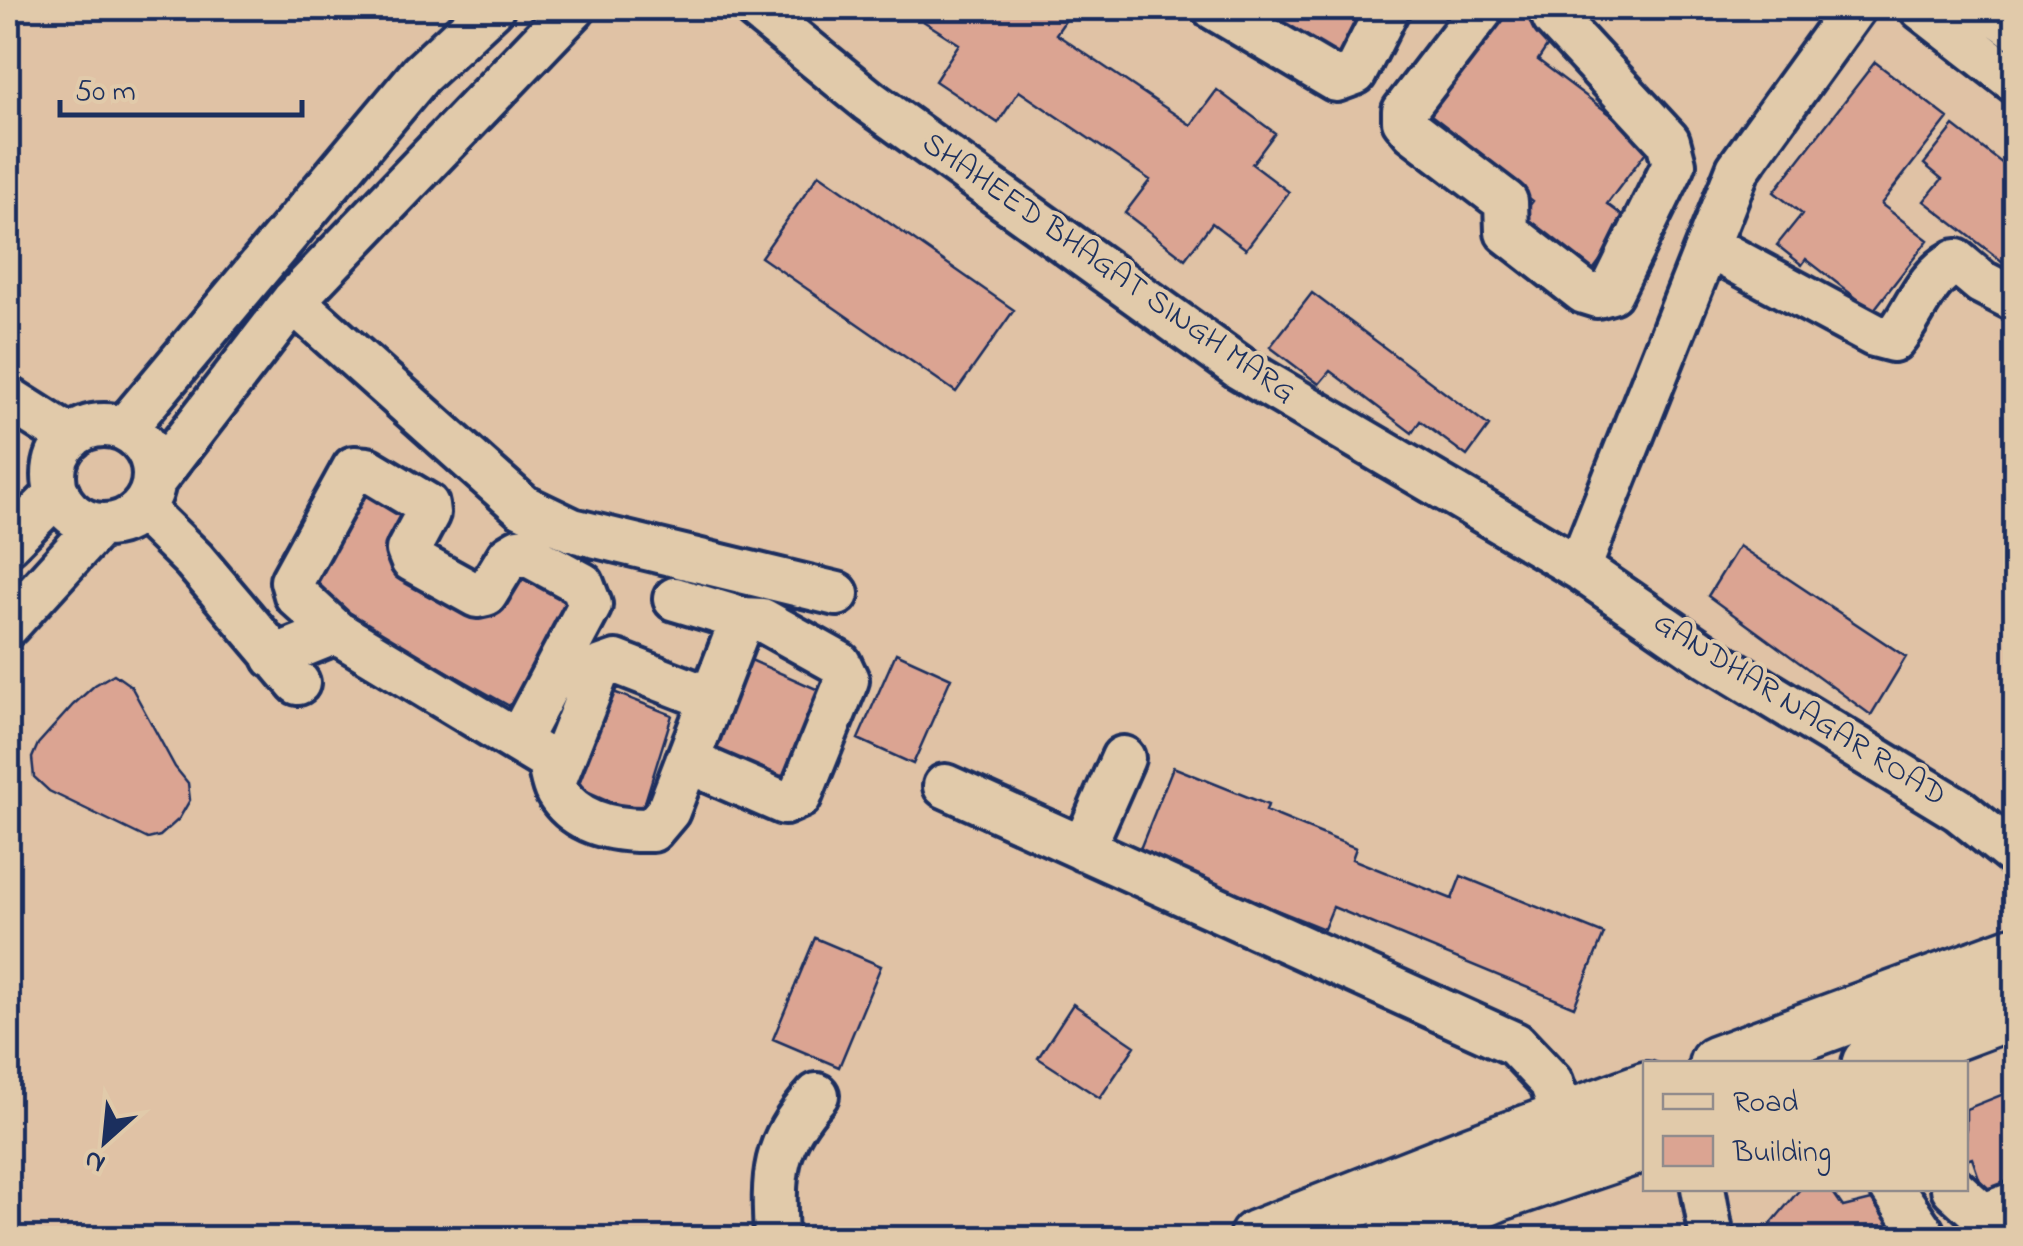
<svg xmlns="http://www.w3.org/2000/svg" width="2023" height="1246" viewBox="0 0 2023 1246" font-family="'Indie Flower',sans-serif">
  <style>
    .building { fill: #dba492; stroke: #1b2f5e; stroke-width: 2.5 }
    .lines { fill: none; stroke-linecap: round; stroke-linejoin: round }
    .minor-casing { stroke: #1b2f5e; stroke-width: 50 }
    .major-casing { stroke: #1b2f5e; stroke-width: 62 }
    .minor { stroke: #e1caaa; stroke-width: 42 }
    .major { stroke: #e1caaa; stroke-width: 55 }
    .labels { text-anchor: middle; dominant-baseline: central; stroke-width: 8; stroke-linejoin: round; paint-order: stroke }
    .street-label { font-size: 32px; fill: #1b2f5e; stroke: #e1caaa }
  </style>
  <rect width="100%" height="100%" fill="#e0c2a5"/>
  <filter id="ink" filterUnits="userSpaceOnUse"><feTurbulence type="fractalNoise" baseFrequency=".01" numOctaves="2"/><feDisplacementMap in="SourceGraphic" scale="20" xChannelSelector="R" yChannelSelector="G"/><feConvolveMatrix kernelMatrix="1 2 1 2 8 2 1 2 1" color-interpolation-filters="sRGB"/></filter>
  <g filter="url(#ink)">
    <path class="building" d="M932,8H1074L1056,34L1191,125L1217,90L1275,133L1252,164L1289,192L1246,249L1212,223L1185,259L1125,213L1150,180L1019,91L998,123L935,81L959,44L923,21Z
      M1249,8H1369L1336,61Z
      M1486,8H1528L1556,33L1538,60L1651,145L1607,204L1630,221L1593,270L1521,217L1533,201L1416,112Z
      M1875,62L1948,118L1881,204L1928,240L1873,311L1806,259L1802,265L1777,245L1802,214L1774,192Z
      M1954,126L2016,174V272L1924,201L1942,179L1924,164Z
      M819,174L1014,310L956,392L761,257Z
      M1312,293L1489,426L1467,456L1420,421L1412,433L1330,371L1319,384L1270,347Z
      M360,475L422,510L396,558L489,609L514,564L582,601L524,714L297,588Z
      M1739,546L1906,657L1871,715L1708,596Z
      M896,653L951,678L913,764L858,739Z
      M744,657L823,692L781,787L702,753Z
      M114,674L131,686L175,767L188,783L190,800L179,819L160,836L148,839L49,791L34,777L32,758L38,744L73,705L95,685Z
      M596,685L672,715L641,815L566,782Z
      M1173,767L1268,805L1266,811L1356,848L1352,859L1452,899L1461,876L1604,934L1574,1007L1333,907L1324,929L1138,854Z
      M815,938L881,966L839,1067L773,1039Z
      M1073,1004L1135,1046L1100,1098L1038,1058Z
      M2016,1089V1171L2010,1172L2014,1195L1987,1201L1972,1158L1966,1160V1109Z
      M1801,1188H1830L1843,1207L1888,1196L1898,1238H1740V1227L1769,1226Z"/>
    <g class="lines">
      <defs>
        <path id="minor" d="M755,8L869,101L1240,368L1579,568L1705,655L1959,810L2016,856
          M1214,8L1336,80L1355,73L1388,8
          M1483,8L1404,111V120L1413,131L1506,202L1507,232L1584,292L1597,296L1611,292L1674,164L1668,141L1554,18L1550,8
          M1921,8L2016,82
          M1988,8L2016,28
          M1708,246L1874,335L1893,340C1916,313 1923,279 1956,261L1981,282L2016,300
          M293,301L522,506L572,530L837,594
          M8,398L71,438
          M54 475a50 50 0 1 1 100 0a50 50 0 1 1-100 0Z
          M124,429L421,74L492,8
          M154,481L293,301L574,8
          M142,509L194,560L298,683
          M8,543L58,493
          M1579,568L1738,169L1854,8
          M675,599L742,619L762,620L839,663L847,680L800,796L784,803L687,761
          M8,625L99,525
          M336,632L296,595L292,581L354,468L367,469L427,505L428,513L408,550L412,560L477,596L486,594L509,556L519,550L582,584L590,605L518,741
          M274,657L336,632L548,760C551,770 552,783 557,792C577,825 617,831 652,830L668,811L742,619
          M554,782L599,668L616,662L711,699
          M945,786L1515,1044L1551,1082L1575,1149
          M1083,849L1123,758
          M1703,1188L1712,1238
          M1892,1188L1922,1232V1238
          M1953,1188L1977,1210L1987,1214L2016,1203
          M776,1238C773,1174 772,1145 817,1095"/>
        <path id="major" d="M1717,1064L2016,954
          M1870,1064L2016,1009
          M1257,1238L1476,1152L1646,1090
          M1394,1238L1495,1194L1646,1143"/>
      </defs>
      <use href="#minor" class="minor-casing"/>
      <use href="#major" class="major-casing"/>
      <use href="#minor" class="minor"/>
      <use href="#major" class="major"/>
    </g>
  </g>
  <g class="labels">
    <g class="street-label">
      <text transform="translate(1108 269) rotate(35)">SHAHEED BHAGAT SINGH MARG</text>
      <text transform="translate(1799 710) rotate(32)">GANDHAR NAGAR ROAD</text>
    </g>
  </g>
  <rect width="2023" height="1246" fill="none" stroke="#e1caaa" stroke-width="40"/>
  <rect x="20" y="20" width="1983" height="1206" fill="none" stroke="#1b2f5e" stroke-width="4" filter="url(#ink)"/>
  <rect x="1643" y="1061" width="325" height="130" fill="#e1caaa" stroke="#928c8c" stroke-width="2.5"/>
  <rect x="1663" y="1094" width="50" height="15" fill="#e1caaa" stroke="#928c8c" stroke-width="2.5"/>
  <text x="1733" y="1111" font-size="30" fill="#1b2f5e">Road</text>
  <rect x="1663" y="1136" width="50" height="30" fill="#dba492" stroke="#928c8c" stroke-width="2.5"/>
  <text x="1733" y="1161" font-size="30" fill="#1b2f5e">Building</text>
  <g transform="translate(105 1141) rotate(207)" stroke="#e1caaa" stroke-width="8" paint-order="stroke">
  <path d="M0-8L18 38L0 25L-18 38Z" fill="#1b2f5e"/>
  <text y="-15" font-size="28" font-weight="bold" text-anchor="middle" fill="#1b2f5e">N</text>
  </g>
  <path d="M60 100v15h242v-15" fill="none" stroke="#1b2f5e" stroke-width="5"/>
  <text x="75" y="100" font-size="30" fill="#1b2f5e" stroke="#e1caaa" stroke-width="8" paint-order="stroke">50 m</text>
</svg>
